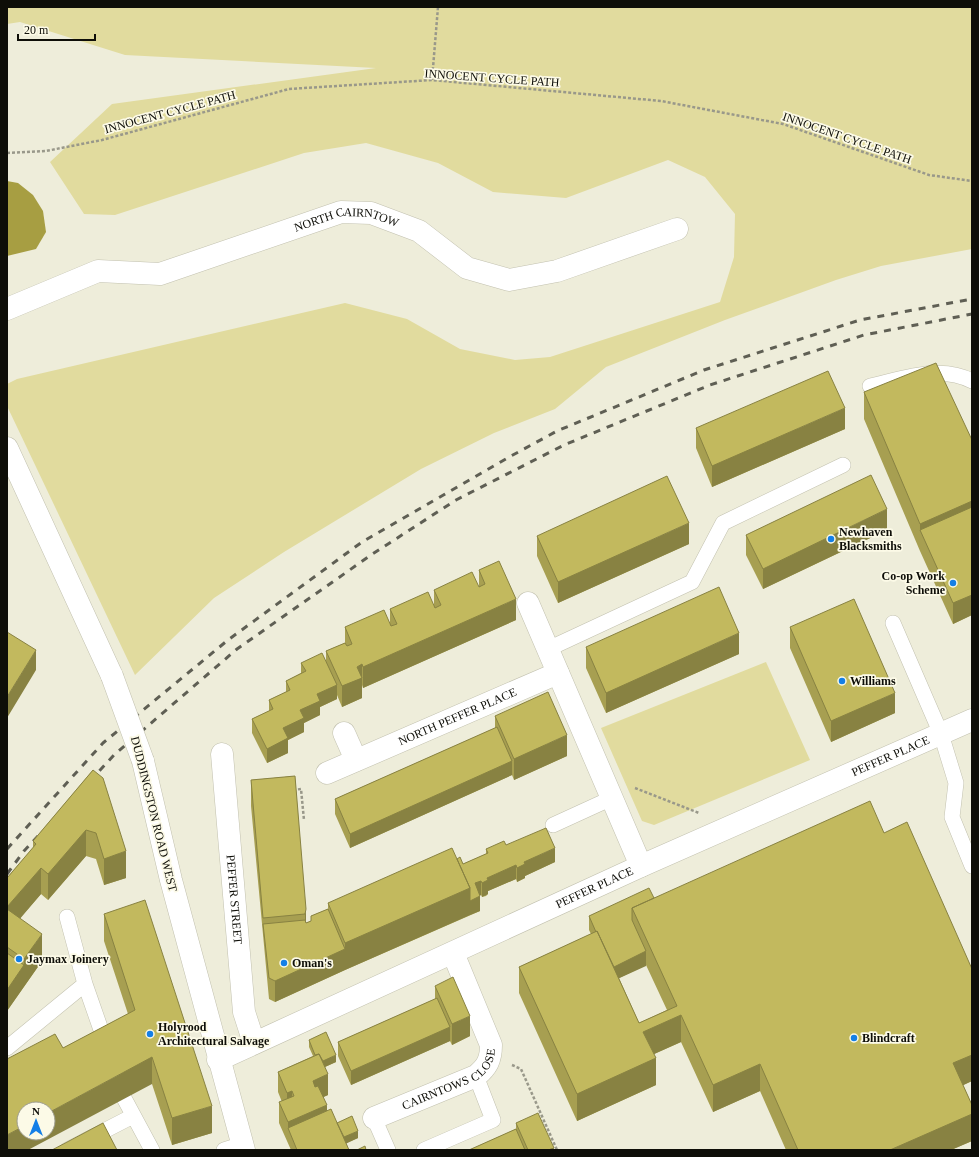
<svg xmlns="http://www.w3.org/2000/svg" width="979" height="1157" viewBox="0 0 979 1157" font-family="Georgia,serif">
  <style>
    .green { fill: #e1db9e }
    .water { fill: #a79e42 }
    .lines { fill: none; stroke-linecap: round; stroke-linejoin: round }
    .service-casing { stroke: #c2c1af; stroke-width: 16 }
    .minor-casing { stroke: #c2c1af; stroke-width: 23 }
    .tertiary-casing { stroke: #c2c1af; stroke-width: 23 }
    .path { stroke: #99988a; stroke-width: 2.5; stroke-dasharray: 3 2; stroke-linecap: butt }
    .service { stroke: #fff; stroke-width: 15 }
    .minor { stroke: #fff; stroke-width: 22 }
    .tertiary { stroke: #fff; stroke-width: 22 }
    .rail { stroke: #5f5f54; stroke-width: 3; stroke-dasharray: 7 7; stroke-linecap: butt }
    .tertiary-bridge-casing { stroke: #c2c1af; stroke-width: 23; stroke-linecap: butt }
    .tertiary-bridge { stroke: #fff; stroke-width: 22 }
    .wall { fill: #a79f51; fill-rule: evenodd }
    .shaded-wall { fill: #888242 }
    .building { fill: #c2b95e; stroke: #888242 }
    .poi-dot { fill: #147fe7; stroke: #fcfae7; stroke-width: 1.5 }
    .labels { text-anchor: middle; dominant-baseline: central; stroke-width: 3.5; stroke-linejoin: round; paint-order: stroke }
    .street-label { font-size: 12px; fill: #0e0e08; stroke: #fcfae7 }
    .poi-label { font-size: 12px; font-weight: bold; fill: #0e0e08; stroke: #fcfae7; text-anchor: start }
  </style>
  <rect width="100%" height="100%" fill="#eeedda"/>
  <path class="green" d="M7,7H972V249L881,266L836,280L725,320L606,367L555,409L494,433L421,469L284,552L214,598L135,675L7,406V384L17,379L345,303L407,319L460,349L515,360L550,357L720,302L734,257L735,214L705,177L668,160L566,198L493,192L438,163L366,143L304,153L115,215L84,214L50,162L112,104L376,68L125,55L20,22L7,24Z
    M766,662L810,760L654,825L642,821L601,728Z"/>
  <path class="water" d="M7,181L18,183L33,195L43,211L46,232L36,249L7,256Z"/>
  <g class="lines">
    <defs>
      <path id="service" d="M870,386C903,379 940,364 972,381
        M893,623L941,734L956,783L952,817L972,866
        M548,649L692,582L723,523L843,465
        M553,825L612,798
        M67,917L85,984
        M7,1048L85,984L107,1047
        M124,1098L152,1150
        M374,1118L388,1150
        M67,1150L133,1116
        M224,1150L243,1144
        M424,1150L493,1120L476,1076"/>
      <g id="minor">
        <path id="s1" d="M7,309L98,271L160,274L341,212L371,213L419,231L467,268L509,280L557,271L677,229"/>
        <path d="M528,603L641,866"/>
        <path d="M344,733L356,760"/>
        <path id="s2" d="M222,754L244,1012L254,1043"/>
        <path id="s3" d="M327,773L558,673"/>
        <path id="s4" d="M218,1060L641,866L972,720"/>
        <path id="s5" d="M374,1118L476,1076C487,1067 491,1060 491,1045L453,953"/>
      </g>
      <path id="tertiary" d="M7,448L112,676
        M143,761L171,880L244,1150"/>
    </defs>
    <use href="#service" class="service-casing"/>
    <use href="#minor" class="minor-casing"/>
    <use href="#tertiary" class="tertiary-casing"/>
    <path class="path" d="M432,80L438,7
      M7,153L46,151L102,140L289,89L432,80L661,101L783,124L929,175L972,181
      M635,788L699,813
      M293,790L301,789L304,820
      M512,1065L521,1069L557,1150"/>
    <use href="#service" class="service"/>
    <use href="#minor" class="minor"/>
    <use href="#tertiary" class="tertiary"/>
    <path class="rail" d="M90,781L114,755L237,649L371,555L456,500L564,445L710,385L864,335L972,314
      M7,849L103,743L228,640L362,542L511,456L557,431L704,370L860,320L972,299
      M7,874L24,851L40,834"/>
    <defs>
      <path id="tertiary-bridge" d="M112,676L143,761"/>
    </defs>
    <use href="#tertiary-bridge" class="tertiary-bridge-casing"/>
    <use href="#tertiary-bridge" class="tertiary-bridge"/>
  </g>
  <path class="wall" d="M864,392L972,440V615L953,624L920,551L864,419Z
    M696,428L845,429L712,487L696,448Z
    M887,530L763,589L746,555V535Z
    M537,536L689,544L558,603L537,556Z
    M479,570L516,620L363,688L362,685V698L342,707L337,695V699L320,707V715L304,723V732L288,740V753L267,763L252,733V719L269,711V700L286,692V681L301,673V663H326V651L345,643V627L390,624V609L434,606V590L479,587Z
    M790,627L895,713L831,742L790,648Z
    M586,647L739,654L606,713L586,668Z
    M495,716L567,756L514,780L512,775L350,848L335,814V799L495,728Z
    M93,770L126,878L104,885L96,859L86,856L48,900L41,894L20,918L42,961L7,1011V878L33,848V841Z
    M295,776L306,923L311,921V916L328,909V903L457,859L463,864L486,854V849L506,845L555,862L525,876V878L517,882L516,879L488,891V894L486,896L482,897L481,895H480V911L345,970L275,1002L269,999L251,806V780Z
    M884,833L972,969V1081L963,1085L972,1105V1141L951,1150H786L760,1091L713,1112L681,1042L654,1054L656,1085L577,1121L519,993V967L591,934L589,930V916ZM646,965L667,1010L639,1023L619,978Z
    M104,914L212,1133L172,1145L152,1084L63,1048L128,1014L104,941Z
    M435,986L470,1036L452,1045L450,1041L351,1085L338,1056V1042L435,999Z
    M309,1040L336,1062L325,1067L328,1095L323,1097L327,1111L337,1123L358,1138L346,1143L349,1150H291L279,1123V1102H282L278,1092V1072L313,1056L309,1047Z
    M516,1123L554,1150H469L516,1129Z"/>
  <path class="shaded-wall" d="M845,408V429L712,487V466Z
    M972,501V527L920,530V524Z
    M887,509V530L763,589V569Z
    M689,523V544L558,603V582Z
    M972,595V615L953,624V603Z
    M516,599V620L363,688V667Z
    M739,633V654L606,713V693Z
    M36,650V670L7,718V697Z
    M362,664V698L342,707V686L357,667Z
    M337,685V699L320,707V715L304,723V732L288,740V753L267,763V749L283,728L317,694Z
    M895,693V713L831,742V721Z
    M567,735V756L514,780V759Z
    M512,761V775L350,848V834Z
    M86,830V856L48,900V874Z
    M555,848V862L525,876V878L517,882V868L524,862Z
    M126,851V878L104,885V859Z
    M516,865V879L488,891V894L482,897V883L487,878Z
    M41,868V894L7,934V907Z
    M481,881V895L475,897V883Z
    M470,888V915L345,970L275,1002V981L345,949V943Z
    M480,896V911L470,915V901Z
    M306,909V936L305,941V914Z
    M42,934V961L7,1011V990L24,965V959Z
    M646,951V966L613,981V967Z
    M681,1015V1042L643,1059V1032Z
    M470,1016V1036L452,1045V1024Z
    M450,1027V1041L351,1085V1071Z
    M336,1055V1062L318,1070V1063Z
    M972,1055V1081L953,1090V1063Z
    M152,1057V1084L28,1150H7V1135L24,1126V1133H48V1113Z
    M656,1058V1085L577,1121V1094Z
    M760,1064V1091L713,1112V1085Z
    M328,1074V1095L313,1102V1081Z
    M292,1091V1112L287,1114V1093Z
    M327,1105V1126L288,1128V1122Z
    M212,1106V1133L172,1145V1118Z
    M972,1114V1141L951,1150H890Z
    M358,1131V1138L341,1146V1138Z
    M554,1148V1150H548Z"/>
  <path class="building" d="M936,363L972,440V501L920,524L864,392Z
    M828,371L845,408L712,466L696,428Z
    M871,475L887,509L763,569L746,535Z
    M667,476L689,523L558,582L537,536Z
    M972,507V595L953,603L920,530Z
    M499,561L516,599L363,667L362,664L357,667L362,678L342,686L326,651L345,643L347,646L352,644L345,627L384,610L391,626L397,624L390,609L428,592L435,608L441,605L434,590L472,572L479,587L485,584L479,570Z
    M719,587L739,633L606,693L586,647Z
    M854,599L895,693L831,721L790,627Z
    M7,632L36,650L7,697Z
    M322,653L337,685L317,694L320,701L300,710L304,718L283,728L288,738L267,749L252,719L273,709L269,700L290,690L286,681L306,671L301,663Z
    M548,692L567,735L514,759L495,716Z
    M497,727L512,761L350,834L335,799Z
    M93,770L103,778L126,851L104,859L96,833L86,830L48,874L41,868L7,907V878L36,844L33,841Z
    M295,776L306,909L305,914L263,918L251,780Z
    M870,801L884,833L907,822L972,969V1055L953,1063L972,1105V1114L890,1150H798L760,1064L713,1085L681,1015L643,1032L656,1058L577,1094L519,967L597,931L639,1023L677,1006L632,908Z
    M546,828L555,848L524,862L525,864L517,868L516,865L487,878L488,880L482,883L481,881L475,883L480,896L470,901V888L457,859L460,857L463,864L488,853L486,849L504,841L506,845Z
    M452,848L470,888L345,943L328,903Z
    M649,888L654,898L632,908V920L646,951L614,967L597,931L596,932L589,916Z
    M145,900L212,1106L172,1118L152,1057L48,1113V1109H24V1126L7,1135V1059L55,1034L63,1048L135,1010L104,914Z
    M7,909L42,934L24,959L7,947Z
    M328,909L345,949L275,981L269,978L263,924L305,920L306,923L311,921V916Z
    M7,953L24,965L7,990Z
    M453,977L470,1016L452,1024L435,986Z
    M437,998L450,1027L351,1071L338,1042Z
    M326,1032L336,1055L323,1061L319,1054L315,1055L309,1040Z
    M319,1054L328,1074L313,1081L315,1087L318,1086L327,1105L288,1122L279,1102L294,1096L292,1091L287,1093L278,1072Z
    M331,1109L349,1150H297L288,1128Z
    M538,1113L554,1148L548,1150H528L516,1123Z
    M352,1116L358,1131L344,1137L337,1123Z
    M103,1123L117,1150H52Z
    M516,1129L525,1150H469Z
    M365,1146L366,1150H357Z"/>
  <g class="poi-dot">
    <circle cx="831" cy="539" r="4"/>
    <circle cx="953" cy="583" r="4"/>
    <circle cx="842" cy="681" r="4"/>
    <circle cx="19" cy="959" r="4"/>
    <circle cx="284" cy="963" r="4"/>
    <circle cx="150" cy="1034" r="4"/>
    <circle cx="854" cy="1038" r="4"/>
  </g>
  <g class="labels">
    <g class="street-label">
      <text transform="translate(492 78) rotate(4)">INNOCENT CYCLE PATH</text>
      <text transform="translate(170 112) rotate(-15)">INNOCENT CYCLE PATH</text>
      <text transform="translate(847 138) rotate(19)">INNOCENT CYCLE PATH</text>
      <text stroke="none"><textPath href="#s1" startOffset="357">NORTH CAIRNTOW</textPath></text>
      <text stroke="none"><textPath href="#s3" startOffset="142">NORTH PEFFER PLACE</textPath></text>
      <text stroke="none"><textPath href="#s4" startOffset="738">PEFFER PLACE</textPath></text>
      <text transform="translate(154 814) rotate(76)">DUDDINGSTON ROAD WEST</text>
      <text stroke="none"><textPath href="#s4" startOffset="414">PEFFER PLACE</textPath></text>
      <text stroke="none"><textPath href="#s2" startOffset="146">PEFFER STREET</textPath></text>
      <text stroke="none"><textPath href="#s5" startOffset="87">CAIRNTOWS CLOSE</textPath></text>
    </g>
    <g class="poi-label">
      <text x="839" y="532">Newhaven<tspan x="839" dy="14">Blacksmiths</tspan></text>
      <text x="945" y="576" text-anchor="end">Co-op Work<tspan x="945" dy="14">Scheme</tspan></text>
      <text x="850" y="681">Williams</text>
      <text x="27" y="959">Jaymax Joinery</text>
      <text x="292" y="963">Oman's</text>
      <text x="158" y="1027">Holyrood<tspan x="158" dy="14">Architectural Salvage</tspan></text>
      <text x="862" y="1038">Blindcraft</text>
    </g>
  </g>
  <rect width="979" height="1157" fill="none" stroke="#0e0e08" stroke-width="16"/>
  <g transform="translate(36 1121)"><circle r="19" fill="#fcfae7" stroke="#9d9c8e"/>
  <path d="M0-3L7 15L0 10L-7 15Z" fill="#147fe7"/>
  <text y="-6" font-size="11" font-weight="bold" text-anchor="middle" fill="#0e0e08">N</text>
  </g>
  <path d="M18 34v6h77v-6" fill="none" stroke="#0e0e08" stroke-width="2"/>
  <text x="24" y="34" font-size="12" fill="#0e0e08" stroke="#fcfae7" stroke-width="3" paint-order="stroke">20 m</text>
</svg>
